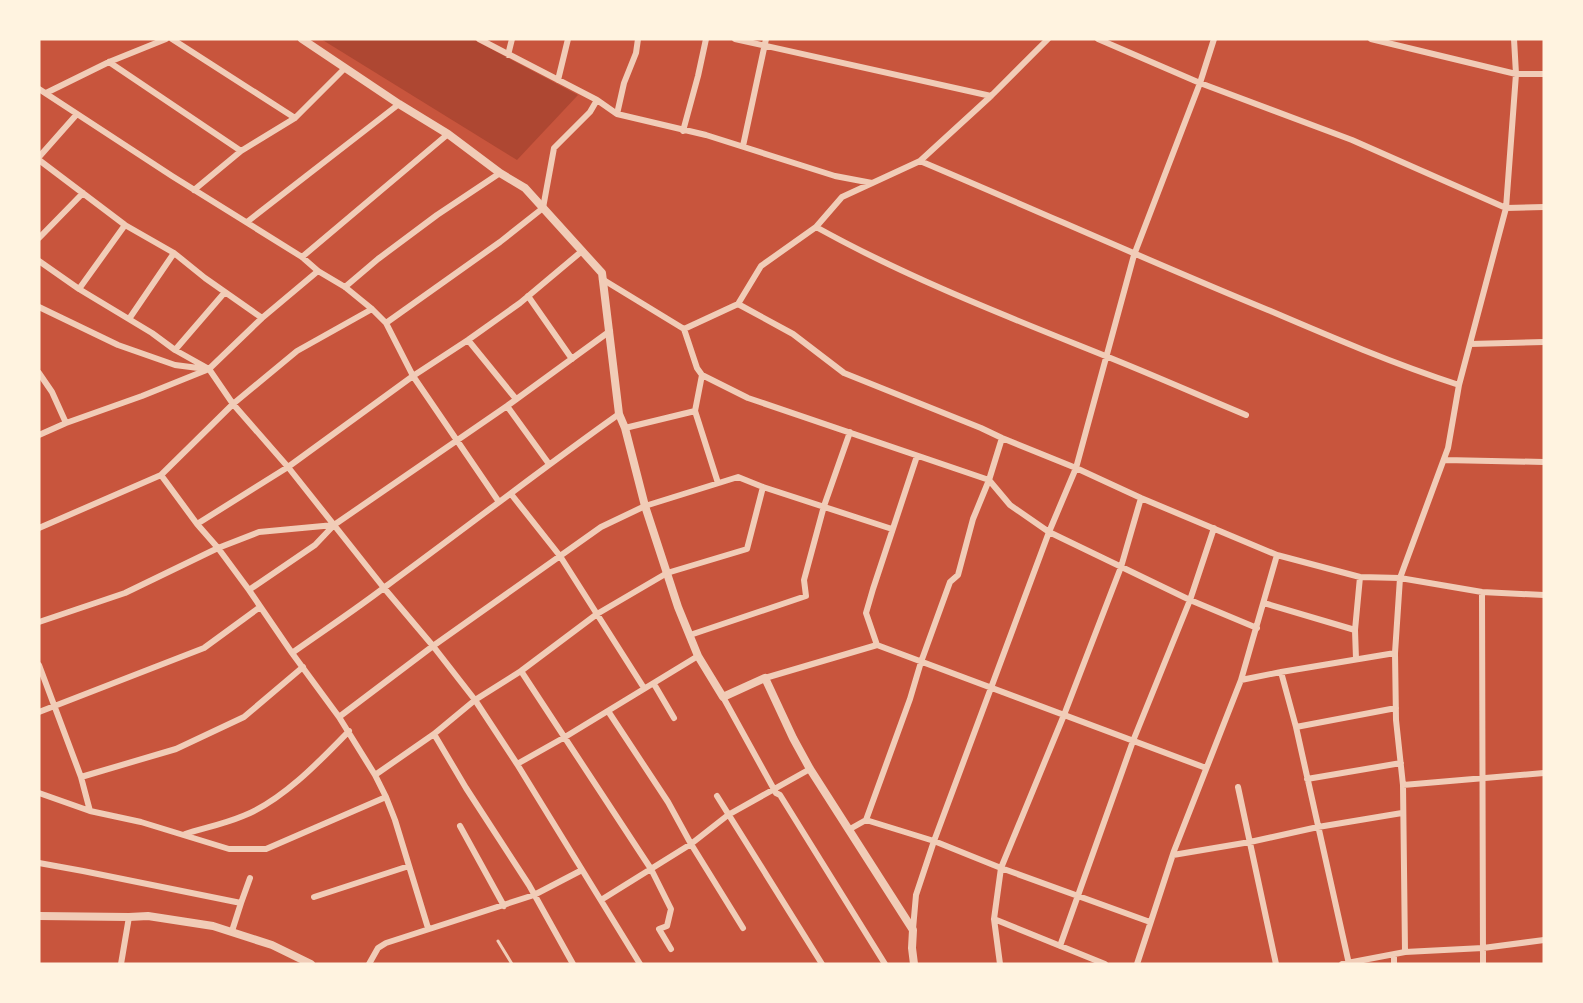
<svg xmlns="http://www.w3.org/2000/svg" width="1583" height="1003" viewBox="0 0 1583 1003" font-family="Cabin,sans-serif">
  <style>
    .green { fill: #ae4732 }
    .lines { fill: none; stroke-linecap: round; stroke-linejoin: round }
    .service { stroke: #f1ccb7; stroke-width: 3 }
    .minor { stroke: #f1ccb7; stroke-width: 6 }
    .tertiary { stroke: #f1ccb7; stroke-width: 8 }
  </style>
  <rect width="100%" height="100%" fill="#c8553d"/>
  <path class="green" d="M321,39H472L578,95L517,160Z"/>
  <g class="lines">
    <path class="service" d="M498,941L512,964"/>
    <path class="minor" d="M172,39L295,118
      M479,39L597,100L617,114L706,135L835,176L872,183
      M735,39L991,96
      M1098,39L1200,83L1352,140L1506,208L1544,207
      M1371,39L1516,74H1544
      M508,55L512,39
      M109,62L241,151
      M558,80L568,39
      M39,89L172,176L302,257L318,271L345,287L372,309L386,323L413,376L499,502
      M46,93L109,62L166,39
      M617,114L624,83L636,53L638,39
      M683,131L698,76L706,39
      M743,146L766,39
      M39,157L77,114
      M39,160L125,225L174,253L205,278L262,318
      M920,161C1036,210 1151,262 1268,310C1331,337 1394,364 1459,385
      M194,190L241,151L295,118L345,68
      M247,222L399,104
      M816,227C908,278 1006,316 1103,355C1151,374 1198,395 1246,415
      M39,238L83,193
      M302,257L448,134
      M39,261L79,289L152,333L175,350L209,369L233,404L288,467L384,588L433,646L475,700L517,764L640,964
      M602,279L684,329L738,304L761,266L816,227L842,197L920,161L991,96L1048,39
      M345,287L378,259L437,215L500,173
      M79,289L125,225
      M528,296L572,359
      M738,304L793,334L844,373L981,428L1002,438L1076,468L1141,498L1277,555L1360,577L1400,578L1482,592L1544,595
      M39,307L118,345L175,365L206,369
      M129,319L174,253
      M386,323L500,242L543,208L554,148L590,112L597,100
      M684,329L697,368L702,375L695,411L718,483
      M468,340L516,399
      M1470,344L1544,342
      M175,350L225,292
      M39,373L52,392L66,423
      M702,375L748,398L989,480L1010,505L1049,532L1190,600L1257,628
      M507,406L549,464
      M625,428L695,411
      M39,435L66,423L142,396L209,369L262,318L318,271
      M917,456L873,589L866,613L877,645L1206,768
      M1445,460L1544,462
      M161,475L197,524L218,548L249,590L292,653L339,717L375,775L386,797L395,820L428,928
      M511,494L560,556L644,688
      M197,524L288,467L413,376L468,340L520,303L582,251
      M39,528L161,475L233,404L297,351L372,309
      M249,590L315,545L334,525L507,406L610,331
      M1482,592L1483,964
      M1264,603L1355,630
      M39,622L125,593L218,548L259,532L334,525
      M690,635L806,596L804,580L824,506L850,432
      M292,653C323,631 355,610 385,587C463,530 540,470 619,414
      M1356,659L1355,630L1360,577
      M39,665L81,777L90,811
      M521,671L651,869L671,909L667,926L659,929L671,949
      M1281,672L1296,727L1349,964
      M765,678L877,645
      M1241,680L1281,672L1395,653
      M654,684L674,718
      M723,697L776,793L780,795L885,964
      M608,711L668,802L691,844L743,928
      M39,712L204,648L260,607
      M339,717L433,646L601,527L645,506L738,477L763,487L892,529
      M1296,727L1396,708
      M434,734L466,788L529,885L573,964
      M517,764L565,737L698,656
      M375,775L434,734L475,700L521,671L597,614L667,573L747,549L763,487
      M81,777L176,749L244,717L303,667
      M1307,779L1401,763
      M1403,785L1544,773
      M1238,787L1276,964
      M39,793L90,811L141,822L229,849H266L386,797
      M717,796L822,964
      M866,820L934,841L1001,868L1150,922
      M460,826L504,906
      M850,829L866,820L910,699L921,662L950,582L958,575L973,519L989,480L1002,438
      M185,834C204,828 224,824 243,816C282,801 320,761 349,731
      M1173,855L1250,842L1318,827L1402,813
      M39,863L83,871L241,903L232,931
      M314,897L409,866
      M601,900L691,844L728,815L810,769
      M241,903L250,878
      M994,919L1105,964
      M913,929L916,895L934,841L1049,532L1076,468L1134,255L1200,83L1214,39
      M1060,946L1133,741L1190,600L1214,528
      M1405,952L1403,785L1396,720L1395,653L1400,578L1448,448L1459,385L1506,208L1516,74L1514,39
      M1394,955V964
      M121,964L129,917
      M369,964L378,948L386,943L534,895L582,870
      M1000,964L994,919L1001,868L1064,715L1121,567L1141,498
      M1137,964L1174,851L1241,680L1277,555
      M1342,964L1405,952L1483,948L1544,940"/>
    <path class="tertiary" d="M302,39L399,104L448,134L500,173L525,188L602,273L619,414L625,428L645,506L678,607L698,656L723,697L765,678L793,738L810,769L913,930L912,948L914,964
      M39,916L129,917L148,916L213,926L272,945L311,964"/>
  </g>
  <rect width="1583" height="1003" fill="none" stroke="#fff3e0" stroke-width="81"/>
</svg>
